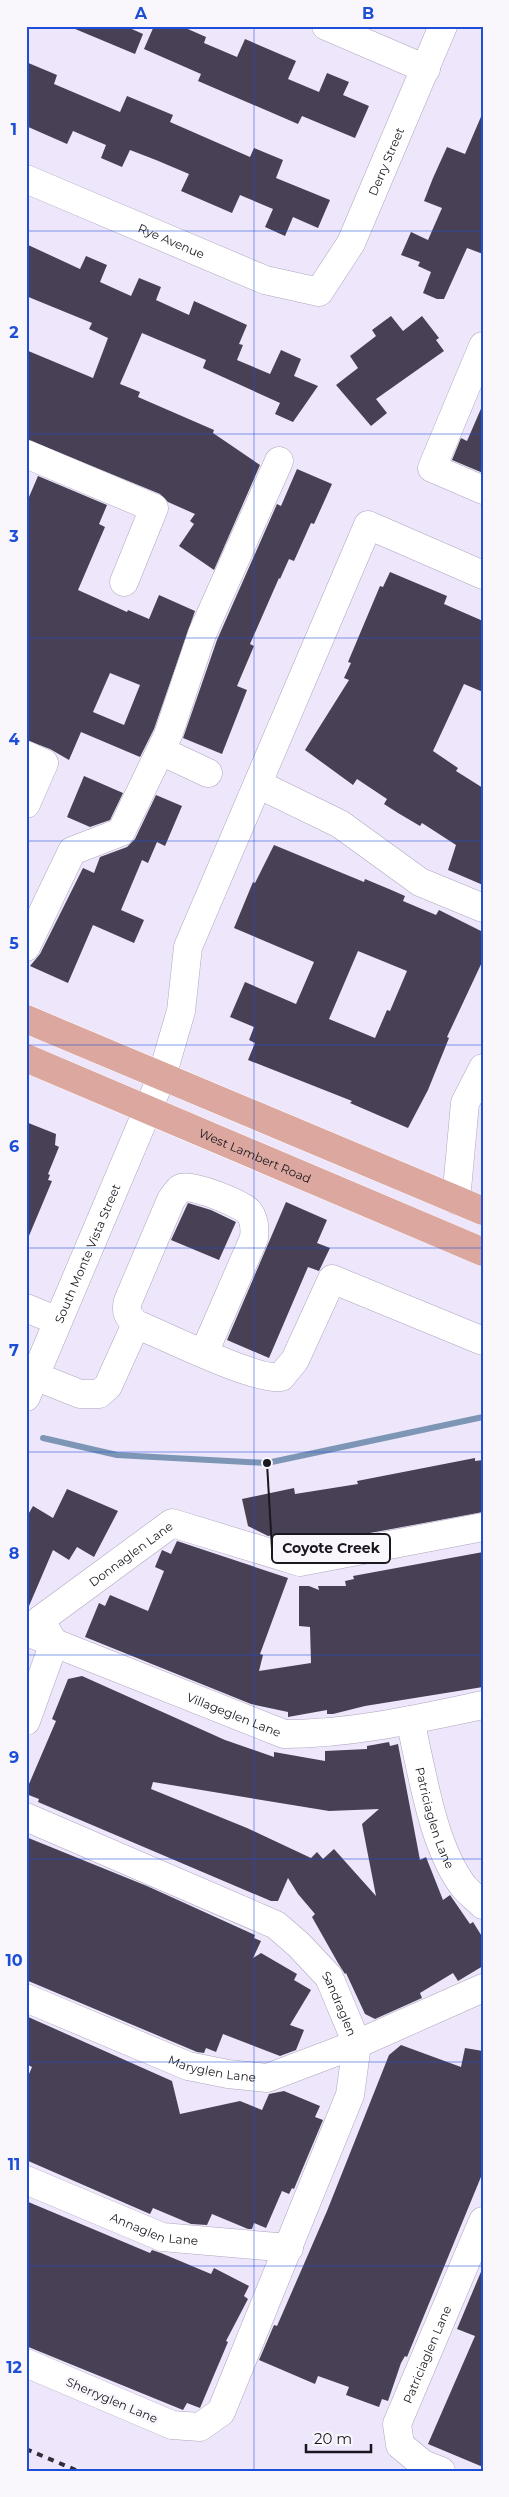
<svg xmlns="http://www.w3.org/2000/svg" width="509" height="2497" viewBox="0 0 509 2497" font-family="Montserrat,sans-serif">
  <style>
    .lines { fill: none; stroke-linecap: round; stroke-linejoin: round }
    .stream { stroke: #7e96b6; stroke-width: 6 }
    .building { fill: #484054; fill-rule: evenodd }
    .minor-casing { stroke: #aea5bd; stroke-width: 29 }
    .major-casing { stroke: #fff; stroke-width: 29 }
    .minor { stroke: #fff; stroke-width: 28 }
    .major { stroke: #dba79e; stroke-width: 28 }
    .rail { stroke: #322d38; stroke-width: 4; stroke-dasharray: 6 6; stroke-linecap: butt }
    .grid { fill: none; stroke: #1d4ed8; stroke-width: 1; stroke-opacity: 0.55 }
    .labels { text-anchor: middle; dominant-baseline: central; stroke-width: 5; stroke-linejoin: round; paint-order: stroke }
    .street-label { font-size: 12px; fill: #1b1720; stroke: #f9f7fc }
    .leader { fill: none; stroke: #1b1720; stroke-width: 2 }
    .callout-dot { fill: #1b1720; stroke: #f9f7fc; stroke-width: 2 }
    .callout { fill: #f9f7fc; stroke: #1b1720; stroke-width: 2 }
    .callout-label { font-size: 14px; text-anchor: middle; font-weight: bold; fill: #1b1720 }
    .neatline { fill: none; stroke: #1d4ed8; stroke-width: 2 }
    .grid-label { font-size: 16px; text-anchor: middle; font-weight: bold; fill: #1d4ed8 }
  </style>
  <rect width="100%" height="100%" fill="#eee7fb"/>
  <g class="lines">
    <path class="stream" d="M43,1438L117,1455L267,1463L483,1417"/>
  </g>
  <path class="building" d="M68,26H125L143,34L135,54Z
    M154,26H181L206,37L204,43L237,57L245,39L296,61L288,79L319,92L327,73L349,82L343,95L369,106L355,138L302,116L298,124L198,81L201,74L144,49Z
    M26,62L57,75L54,84L120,112L127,96L173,115L170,122L250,157L254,148L283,160L276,178L330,200L318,228L293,217L285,236L265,227L273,209L240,195L232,213L181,191L189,174L156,160L130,150L122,167L101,158L106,145L73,131L67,144L26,126Z
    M483,112V254L467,248L444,299H437L423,293L431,272L418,266L420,262L401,255L411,232L428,240L442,208L424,201L433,178L447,147L465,154Z
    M26,244L80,269L86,256L107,265L100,282L131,296L139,278L161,287L156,300L189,315L194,301L247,325L239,344L243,345L237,360L270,374L281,350L301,359L294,376L318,386L293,422L275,414L280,403L203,368L206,360L142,333L120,384L140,392L138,397L214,430L213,433L260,465L214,570L179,546L194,524L190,521L195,514L168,502L160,494L26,439V350L93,378L108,338L89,329L92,323L26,296Z
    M391,316L403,331L422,316L439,338L436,340L444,351L376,399L387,413L371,426L336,385L358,368L350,356L376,336L372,330Z
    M483,404V473L452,460L461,438L467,441Z
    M297,469L332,484L314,524L311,523L294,561L289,559L280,579L279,578L250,644L254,646L237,686L247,690L222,754L183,738L217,640L277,504L281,506Z
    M38,476L107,505L99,524L105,527L78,590L127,612L128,610L149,619L159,595L195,611L154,729L140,757L81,732L69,760L50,749L26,740V504ZM110,673L140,685L124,725L93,712Z
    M390,572L447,596L444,604L483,621V692L464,684L433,751L458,768L456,771L483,788V885L448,870L456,845L422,823L420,826L398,813L384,804L387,799L357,779L353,785L305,750L349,680L344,678L351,663L348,662L380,586L383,587Z
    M84,776L123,793L110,820L90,827L67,817Z
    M156,795L182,806L165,846L157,842L148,863L142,860L121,910L144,920L134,943L93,925L68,983L30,966L40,954L83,868L94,873L100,857L127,847L135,839Z
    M274,845L364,882L365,879L389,889L405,896L403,901L436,915L439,910L483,932V960L447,1037L449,1038L428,1090L408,1128L350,1103L352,1101L248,1060L255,1043L249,1040L254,1027L230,1017L245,982L296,1004L314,962L234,928L253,882L255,883ZM358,951L407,971L390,1011L387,1010L375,1038L329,1019Z
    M26,1122L56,1134L55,1145L59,1147L48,1174L50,1175L48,1180L52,1181L26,1243Z
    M286,1202L327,1220L317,1243L330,1248L319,1271L308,1267L269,1358L227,1340Z
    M188,1203L211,1210L236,1222L219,1260L171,1240Z
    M475,1458V1461L483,1460V1512L311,1544H296L284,1541L283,1533L268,1536L248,1526L242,1499L294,1488L295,1494L358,1484L357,1481Z
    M67,1489L118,1511L94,1557L77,1547L69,1560L53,1550L26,1613V1518L33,1506L53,1518Z
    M177,1541L288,1578L260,1654L263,1655L259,1671L311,1663L310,1627L299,1626V1586H309L319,1590L318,1586H346L345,1581L354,1579L353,1576L483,1552V1687L365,1706L333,1714H327V1710L288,1717V1712L251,1704L85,1637L99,1603L105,1606L110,1595L148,1611L164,1571L155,1567L162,1550L171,1554Z
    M82,1676L225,1740L274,1757V1752L325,1761V1751L367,1749V1746L389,1742L390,1746L398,1744L420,1860L426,1857L443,1900L450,1895L470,1924L473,1922L483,1938V1966L458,1981L453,1973L420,1993L422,1998L375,2019L365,2014L346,1973L345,1974L338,1963L312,1917L315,1914L298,1894L288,1878L278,1901H271L38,1802L39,1799L26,1794V1791L56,1721L52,1719L68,1679ZM153,1782L329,1811L379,1809L362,1824L376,1896L334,1849L323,1859L317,1852L311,1858L247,1828L151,1789Z
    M26,1837L147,1886L255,1935L254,1938L261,1941L253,1958L261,1953L297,1974L294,1980L311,1990L290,2025L304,2030L296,2050L280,2056L223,2034L216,2052L206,2048L204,2053L197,2052L26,1980Z
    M26,2016L172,2081L180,2114L240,2101L262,2110L269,2094L284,2091L320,2106L315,2117L323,2120L294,2189L292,2188L289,2194L282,2191L266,2228L254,2223L252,2229H248L212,2214L207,2225L191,2224L153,2208L150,2214L26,2160V2081L32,2067L26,2064Z
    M401,2045L461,2067L465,2048L483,2051V2172L407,2357L405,2356L401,2363L388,2401L382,2399L379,2407L346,2395L349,2387L318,2376L315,2384L259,2360L274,2325L277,2326L327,2211L389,2055Z
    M26,2201L150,2253L152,2250L161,2253L211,2274L214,2268L249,2286L244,2296L248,2299L226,2341L228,2342L200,2408L187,2403L183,2410L26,2346Z
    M483,2267V2467L428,2444L475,2336L457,2329Z"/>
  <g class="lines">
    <defs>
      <g id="minor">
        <path d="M326,26L426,69"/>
        <path id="s1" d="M26,179L265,280L319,292L351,243L443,26"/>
        <path d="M483,346L432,468L483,490"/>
        <path d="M26,454L154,508L124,582"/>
        <path d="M161,751L208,773"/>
        <path d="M26,755L44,763L26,804"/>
        <path d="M258,784L340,824L420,882L483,908"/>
        <path d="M26,947L72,851L121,832L168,735L202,634L279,461"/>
        <path d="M456,1200L465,1103L483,1068"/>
        <path d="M26,1308L58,1321"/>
        <path d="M204,1353L254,1238C255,1229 255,1220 249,1212C242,1204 191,1183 181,1188C177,1190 174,1196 171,1200L128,1301C125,1312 128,1316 136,1324C165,1336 255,1381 281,1377L295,1360L332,1279L483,1341"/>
        <path d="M35,1376L80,1394H99L108,1386L136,1324"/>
        <path id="s2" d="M26,1397L162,1076L181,1011L188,947L368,525L483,575"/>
        <path id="s3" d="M37,1636L284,1734C351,1734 417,1719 483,1705"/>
        <path id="s4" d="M410,1720C422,1770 432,1846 464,1887C469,1893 477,1899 483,1905"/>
        <path id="s5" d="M26,1721L54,1643L40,1620L172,1523L300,1562L483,1527"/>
        <path id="s6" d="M26,1817L276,1925L299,1945L329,1977L357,2044L350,2095L221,2412L200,2427L172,2425L26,2363"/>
        <path id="s7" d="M26,1998L188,2066L228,2074L267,2078L357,2044L483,1988"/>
        <path id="s8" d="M26,2180L162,2237L289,2248"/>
        <path id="s9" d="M441,2471L423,2464L400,2445L397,2424L483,2221"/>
      </g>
      <g id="major">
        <path d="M26,1019L483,1211"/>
        <path id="s10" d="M26,1058L483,1252"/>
      </g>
    </defs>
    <use href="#minor" class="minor-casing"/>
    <use href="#major" class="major-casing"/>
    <use href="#minor" class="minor"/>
    <use href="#major" class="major"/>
    <path class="rail" d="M26,2449L78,2471"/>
  </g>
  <path class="grid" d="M254,26V2471M26,231H483M26,434H483M26,638H483M26,841H483M26,1045H483M26,1248H483M26,1452H483M26,1655H483M26,1859H483M26,2062H483M26,2266H483"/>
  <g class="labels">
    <g class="street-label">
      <text stroke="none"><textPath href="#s1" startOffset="462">Derry Street</textPath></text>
      <text stroke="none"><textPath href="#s1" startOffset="158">Rye Avenue</textPath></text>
      <text stroke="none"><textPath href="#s10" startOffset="249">West Lambert Road</textPath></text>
      <text stroke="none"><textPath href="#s2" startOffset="156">South Monte Vista Street</textPath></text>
      <text stroke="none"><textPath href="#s5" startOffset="222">Donnaglen Lane</textPath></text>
      <text stroke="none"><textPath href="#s3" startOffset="212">Villageglen Lane</textPath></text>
      <text stroke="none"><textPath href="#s4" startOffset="101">Patriciaglen Lane</textPath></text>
      <text stroke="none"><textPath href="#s6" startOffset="375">Sandraglen</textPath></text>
      <text stroke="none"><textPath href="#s7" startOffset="200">Maryglen Lane</textPath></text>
      <text stroke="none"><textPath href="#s8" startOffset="138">Annaglen Lane</textPath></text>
      <text stroke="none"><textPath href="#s9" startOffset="146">Patriciaglen Lane</textPath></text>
      <text transform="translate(112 2400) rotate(23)">Sherryglen Lane</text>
    </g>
  </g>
  <path class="leader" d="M267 1463L272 1549"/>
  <circle class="callout-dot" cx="267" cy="1463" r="5"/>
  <rect class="callout" x="272" y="1534" width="118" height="29" rx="5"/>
  <g class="callout-label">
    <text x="331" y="1553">Coyote Creek</text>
  </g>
  <rect width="509" height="2497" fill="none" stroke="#f9f7fc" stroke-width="55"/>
  <path d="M306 2444v8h65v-8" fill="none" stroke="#1b1720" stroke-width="2.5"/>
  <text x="314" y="2444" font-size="15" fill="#1b1720" stroke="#f9f7fc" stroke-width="4" paint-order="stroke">20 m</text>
  <rect x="28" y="28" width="454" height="2442" class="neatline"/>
  <g class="grid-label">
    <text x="141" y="19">A</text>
    <text x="368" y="19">B</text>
    <text x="14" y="135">1</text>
    <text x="14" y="338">2</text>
    <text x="14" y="542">3</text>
    <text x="14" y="745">4</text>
    <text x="14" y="949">5</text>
    <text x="14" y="1152">6</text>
    <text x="14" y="1356">7</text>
    <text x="14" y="1559">8</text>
    <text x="14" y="1763">9</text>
    <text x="14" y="1966">10</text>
    <text x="14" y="2170">11</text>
    <text x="14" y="2373">12</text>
  </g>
</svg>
